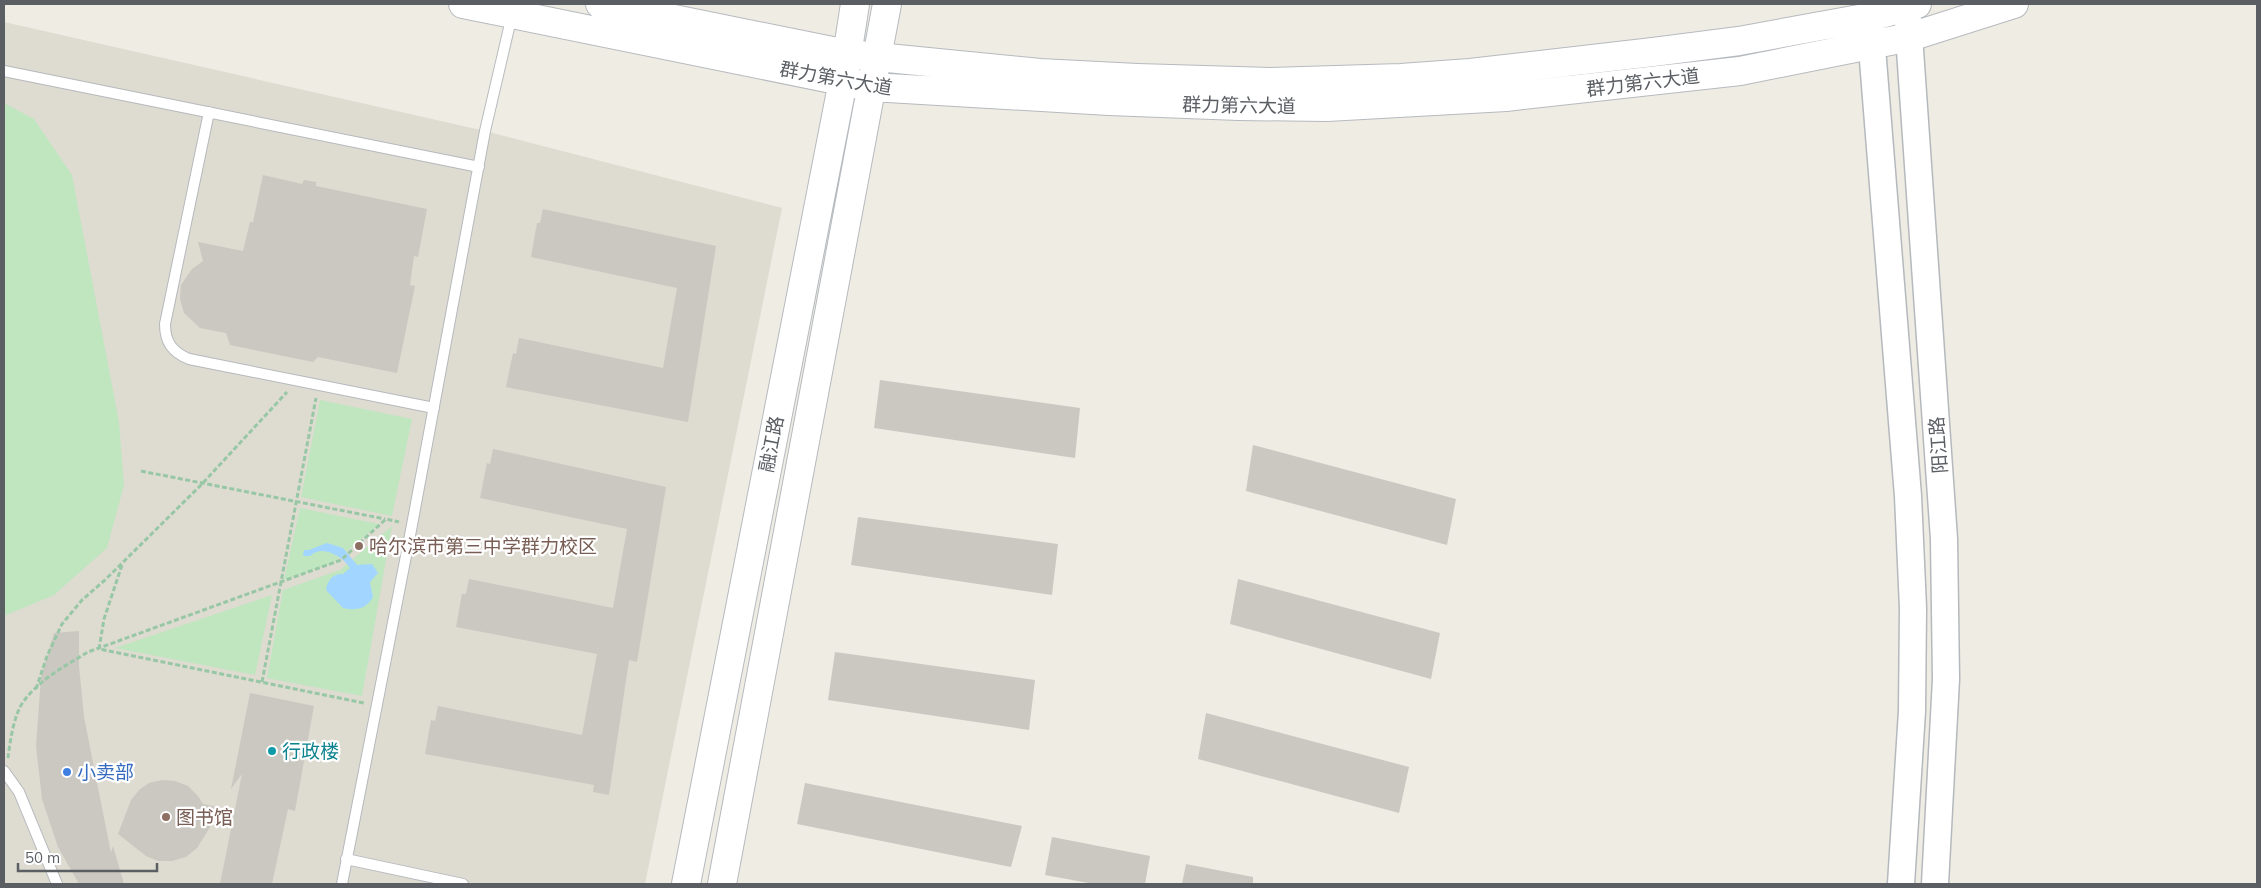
<svg xmlns="http://www.w3.org/2000/svg" width="2261" height="888" viewBox="0 0 2261 888" font-family="Mulish,'Noto Sans SC',sans-serif">
  <style>
    .education { fill: #dedbd1 }
    .green { fill: #bfe6bf }
    .water { fill: #a2d5ff }
    .building { fill: #cbc8c2 }
    .lines { fill: none; stroke-linecap: round; stroke-linejoin: round }
    .service-casing { stroke: #b5b9bd; stroke-width: 12 }
    .tertiary-casing { stroke: #b5b9bd; stroke-width: 29 }
    .secondary-casing { stroke: #b6babf; stroke-width: 30 }
    .path { stroke: #98c7a6; stroke-width: 3; stroke-dasharray: 5 2.5; stroke-linecap: butt }
    .service { stroke: #fff; stroke-width: 10 }
    .tertiary { stroke: #fff; stroke-width: 26 }
    .secondary { stroke: #fff; stroke-width: 28 }
    .education-dot { fill: #8d6e63; stroke: #fff; stroke-width: 2 }
    .culture-dot { fill: #0f9aa8; stroke: #fff; stroke-width: 2 }
    .shop-dot { fill: #3f7fe0; stroke: #fff; stroke-width: 2 }
    .labels { text-anchor: middle; dominant-baseline: central; stroke-width: 4.5; stroke-linejoin: round; paint-order: stroke }
    .street-label { font-size: 19px; fill: #5b5f64; stroke: #fff }
    .education-label { font-size: 19px; fill: #785e54; stroke: #fff; text-anchor: start }
    .culture-label { font-size: 19px; fill: #0d838f; stroke: #fff; text-anchor: start }
    .shop-label { font-size: 19px; fill: #366cbe; stroke: #fff; text-anchor: start }
  </style>
  <rect width="100%" height="100%" fill="#eeece3"/>
  <path class="education" d="M4,22L485,131L782,208L645,884H4Z"/>
  <path class="green" d="M4,103L34,119L72,175L119,422L124,485L107,548L54,595L4,616Z
    M320,400L412,419L392,516L301,497Z
    M300,508L379,524L333,563L284,580Z
    M392,526L362,696L267,678L283,590L340,570Z
    M272,595L255,675L115,648Z"/>
  <path class="water" d="M327,543L343,548L357,565L372,564L378,573L370,582L373,597C366,609 356,611 343,608L326,590C327,580 334,573 343,574L350,568C342,556 322,544 310,556H303L304,550H309Z"/>
  <path class="building" d="M263,175L302,184L304,180L316,182V186L427,209L418,257L414,256L410,285L415,286L397,373L318,357L313,362L230,345L226,333L200,328L184,313L180,299L181,285L192,269L203,261L198,242L243,251L250,222H253Z
    M543,209L716,246L688,422L506,387L513,353L516,354L519,338L663,368L677,288L531,257L537,223H540Z
    M880,380L1080,408L1075,458L874,428Z
    M1253,445L1456,499L1447,545L1246,491Z
    M493,449L666,487L637,662L629,660L609,795L593,792L594,785L425,754L431,720L435,721L438,706L582,735L597,654L456,627L462,594H466L469,579L613,608L627,529L480,498L487,463L490,464Z
    M858,517L1058,544L1052,595L851,565Z
    M1238,579L1440,633L1431,679L1230,624Z
    M79,631V666L84,717L111,853L113,846L124,884H79L58,847L42,799L36,746L41,677L54,633Z
    M835,652L1035,680L1029,730L828,700Z
    M250,693L314,706L295,811L288,809L272,884H220L242,774L231,789Z
    M1206,713L1409,767L1399,813L1198,759Z
    M162,780L175,781L188,786L198,796L203,804L222,808L197,848L186,857L172,861H158L146,856L118,834L131,800L139,790L149,783Z
    M805,783L1022,826L1011,867L797,824Z
    M1052,837L1150,856L1145,884H1094L1045,875Z
    M1186,864L1253,877V884H1182Z"/>
  <g class="lines">
    <defs>
      <path id="service" d="M4,71L479,167
        M209,112L165,324C165,342 172,352 189,359L434,408
        M4,771L19,792L57,884
        M346,859L463,884
        M342,884L412,525L485,131L512,15"/>
      <path id="tertiary" d="M1907,7L1944,539L1946,679L1935,884
        M1870,23L1908,496L1913,608L1912,711L1901,884"/>
      <path id="secondary" d="M463,4L871,87L1109,101L1239,106L1327,107L1506,97L1740,71L1910,37L2014,4
        M600,4L847,54L1040,73L1137,78L1270,82L1401,78L1470,73L1653,52L1739,41L1870,17L1917,4
        M686,884L843,81L855,4
        M722,884L887,4"/>
    </defs>
    <use href="#service" class="service-casing"/>
    <use href="#tertiary" class="tertiary-casing"/>
    <use href="#secondary" class="secondary-casing"/>
    <path class="path" d="M141,471L385,519
      M122,565L104,619L99,649L364,703
      M262,682L316,398
      M36,689L47,656L62,624L82,600L105,580L202,484L287,392
      M8,758C10,741 14,715 23,702C40,679 65,666 88,652L341,560L386,519L399,522"/>
    <use href="#service" class="service"/>
    <use href="#tertiary" class="tertiary"/>
    <use href="#secondary" class="secondary"/>
  </g>
  <g class="education-dot">
    <circle cx="359" cy="546" r="5"/>
    <circle cx="166" cy="817" r="5"/>
  </g>
  <circle class="culture-dot" cx="272" cy="751" r="5"/>
  <circle class="shop-dot" cx="67" cy="772" r="5"/>
  <g class="labels">
    <g class="street-label">
      <text transform="translate(836 78) rotate(10)">群力第六大道</text>
      <text transform="translate(1643 82) rotate(-7)">群力第六大道</text>
      <text transform="translate(1239 105) rotate(1)">群力第六大道</text>
      <text transform="translate(771 444) rotate(-79)">融江路</text>
      <text transform="translate(1938 445) rotate(-94)">阳江路</text>
    </g>
    <g class="education-label">
      <text x="369" y="546">哈尔滨市第三中学群力校区</text>
      <text x="176" y="817">图书馆</text>
    </g>
    <g class="culture-label">
      <text x="282" y="751">行政楼</text>
    </g>
    <g class="shop-label">
      <text x="77" y="772">小卖部</text>
    </g>
  </g>
  <rect width="2261" height="888" fill="none" stroke="#5b5f64" stroke-width="10"/>
  <path d="M18 863v8h139v-8" fill="none" stroke="#5b5f64" stroke-width="2.5"/>
  <text x="25" y="863" font-size="15" fill="#5b5f64" stroke="#ffffff" stroke-width="4" paint-order="stroke">50 m</text>
</svg>
